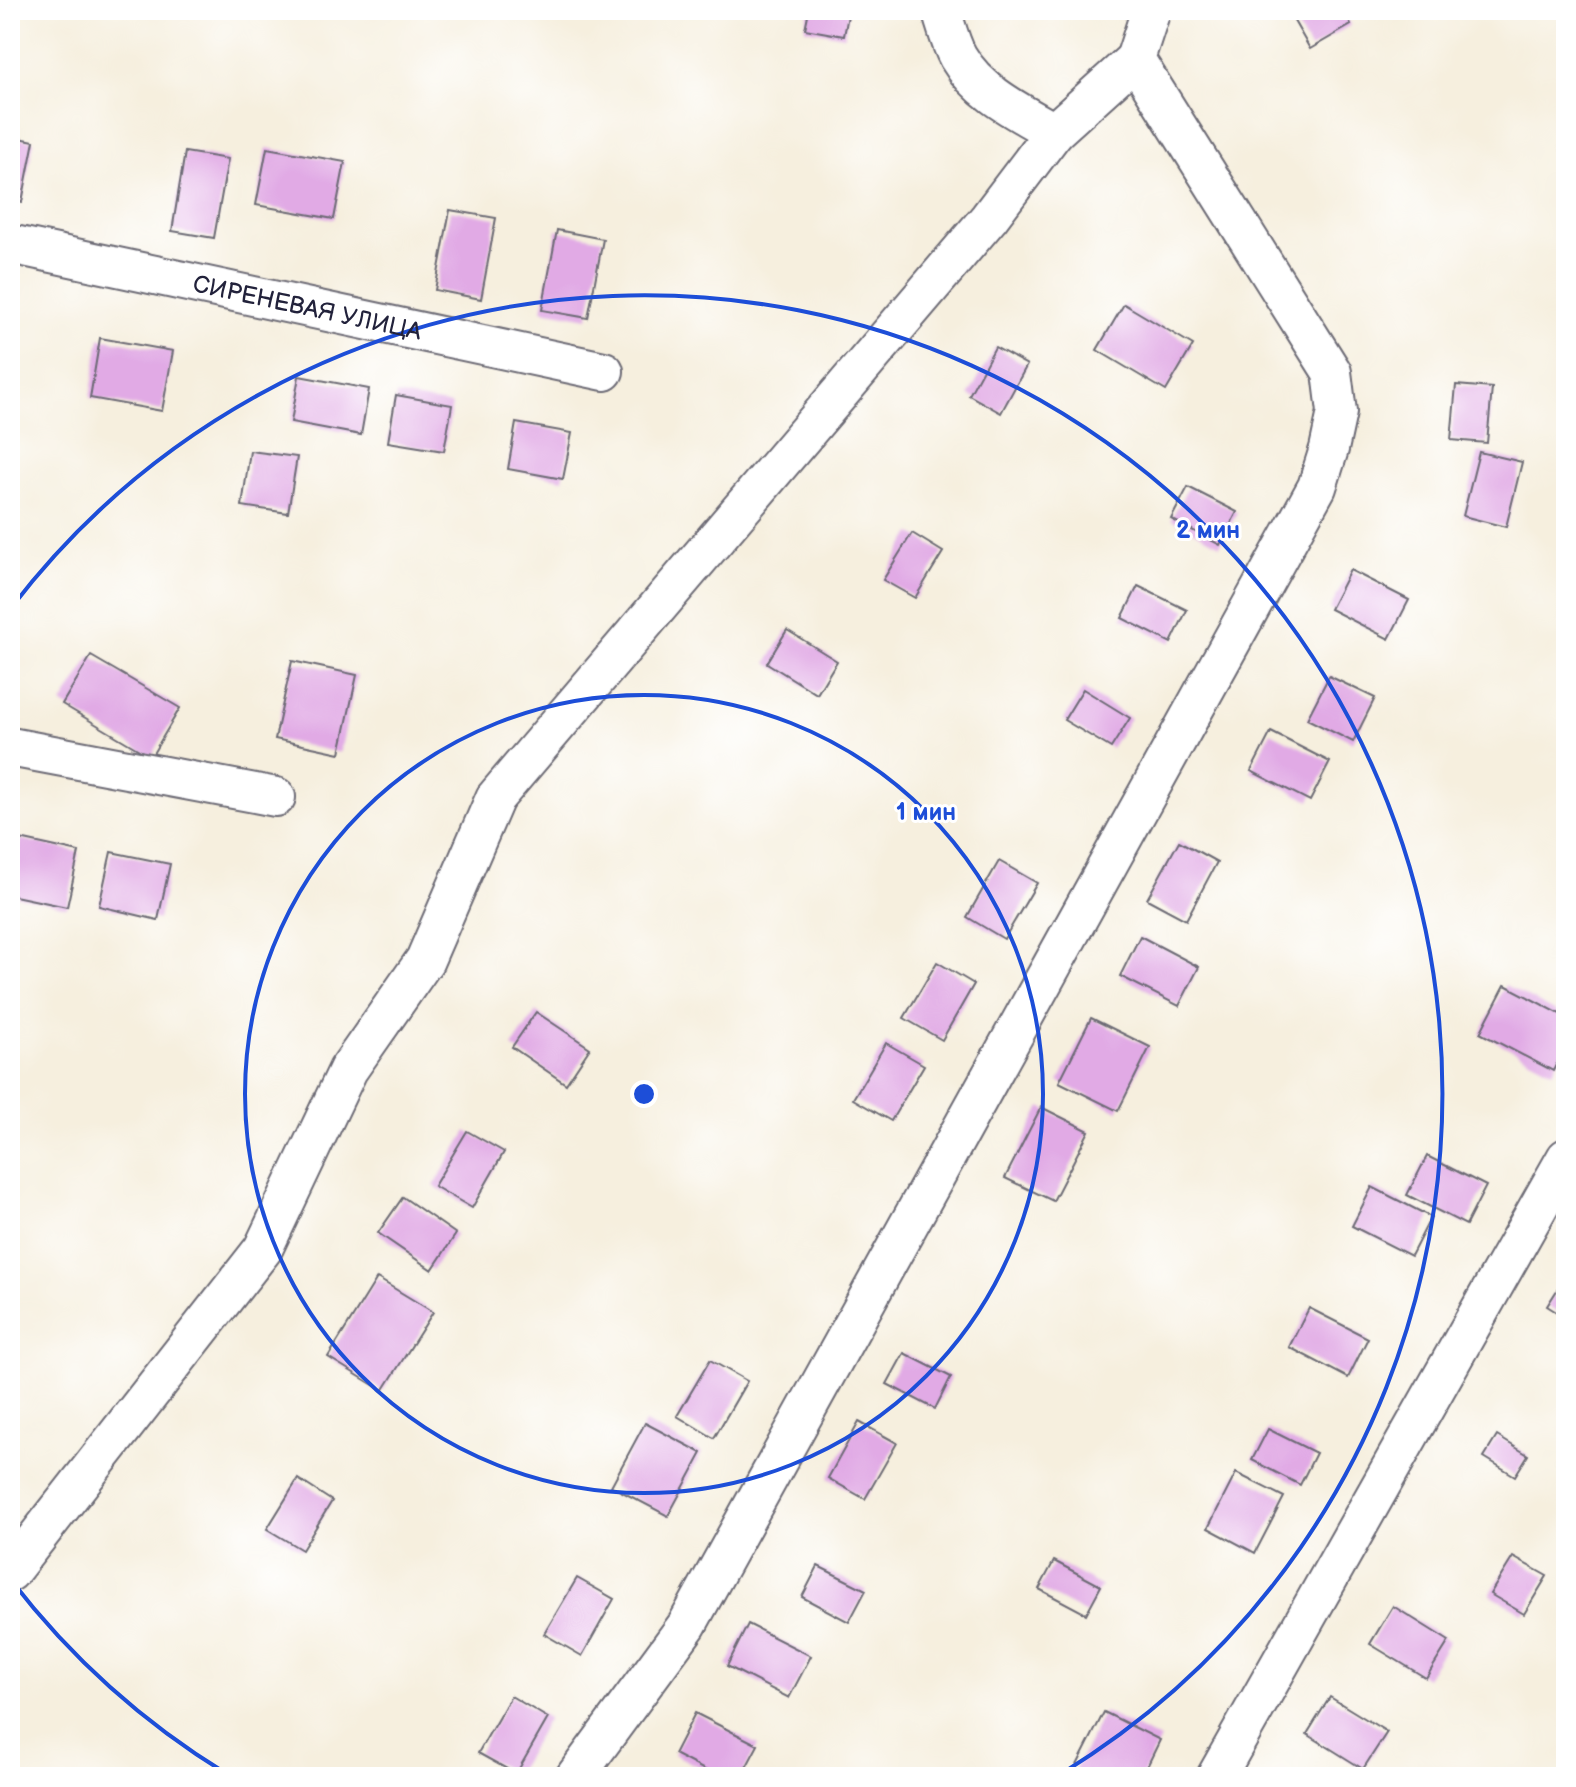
<svg xmlns="http://www.w3.org/2000/svg" width="1576" height="1787" viewBox="0 0 1576 1787" font-family="'Balsamiq Sans',sans-serif">
	<style>
		.building { fill: #e1aae5 }
		.lines { fill: none; stroke-linecap: round; stroke-linejoin: round }
		.minor-casing { stroke: #6c6a74; stroke-width: 42 }
		.minor { stroke: #fff; stroke-width: 38 }
		.ring { fill: none; stroke: #1d4ed8; stroke-width: 4 }
		.labels { text-anchor: middle; stroke-width: 6; stroke-linejoin: round; paint-order: stroke }
		.street-label { font-size: 24px; fill: #22223b; stroke: #fff }
		.centre { fill: #1d4ed8; stroke: #fff; stroke-width: 4 }
		.ring-label { font-size: 24px; text-anchor: middle; font-weight: bold; fill: #1d4ed8; stroke: #fff; stroke-width: 6; stroke-linejoin: round; paint-order: stroke }
	</style>
	<rect width="100%" height="100%" fill="#fff"/>
	<filter id="ink" filterUnits="userSpaceOnUse"><feTurbulence type="fractalNoise" baseFrequency=".0125" numOctaves="2"/><feDisplacementMap in="SourceGraphic" scale="16" xChannelSelector="R" yChannelSelector="G"/><feConvolveMatrix kernelMatrix="1 2 1 2 8 2 1 2 1" color-interpolation-filters="sRGB"/></filter>
	<filter id="wash" filterUnits="userSpaceOnUse"><feTurbulence type="fractalNoise" baseFrequency=".006" numOctaves="4" result="noise"/><feDisplacementMap in="SourceGraphic" scale="32" xChannelSelector="R" yChannelSelector="G"/><feGaussianBlur stdDeviation="1.8" result="paint"/><feColorMatrix in="noise" values="0 0 0 0 0 0 0 0 0 0 0 0 0 0 0 0 0 1.4 0 .05"/><feComposite in="paint" operator="in"/></filter>
	<g filter="url(#wash)">
		<rect width="100%" height="100%" fill="#f6efde"/>
		<g id="blocks">
			<g class="building">
				<polygon points="809,10 849,10 844,36 805,29"/>
				<polygon points="1313,10 1343,10 1351,25 1310,49 1294,21"/>
				<polygon points="10,136 34,141 22,202 10,199"/>
				<polygon points="267,148 345,162 334,219 256,205"/>
				<polygon points="185,152 228,159 214,238 172,231"/>
				<polygon points="450,210 496,218 481,299 435,290"/>
				<polygon points="557,230 603,239 588,318 542,310"/>
				<polygon points="1124,304 1193,345 1166,391 1097,350"/>
				<polygon points="100,338 173,351 162,411 90,398"/>
				<polygon points="995,347 1027,365 1001,413 969,395"/>
				<polygon points="299,376 369,389 361,435 291,422"/>
				<polygon points="1456,385 1492,388 1487,443 1451,440"/>
				<polygon points="396,395 452,405 444,451 388,442"/>
				<polygon points="516,423 572,433 563,479 508,469"/>
				<polygon points="250,451 297,457 288,513 242,506"/>
				<polygon points="1479,452 1522,462 1506,527 1463,516"/>
				<polygon points="1188,487 1237,512 1220,545 1171,519"/>
				<polygon points="912,533 943,552 915,598 883,580"/>
				<polygon points="1350,570 1409,600 1389,639 1330,609"/>
				<polygon points="1138,586 1187,610 1171,643 1122,618"/>
				<polygon points="787,630 837,661 817,694 767,663"/>
				<polygon points="91,656 180,708 151,757 62,704"/>
				<polygon points="292,661 357,675 340,753 275,739"/>
				<polygon points="1329,676 1375,698 1353,742 1307,719"/>
				<polygon points="1083,689 1130,718 1111,748 1064,720"/>
				<polygon points="1271,732 1330,762 1310,801 1251,771"/>
				<polygon points="20,839 79,852 67,907 10,895"/>
				<polygon points="1179,841 1217,862 1186,920 1147,899"/>
				<polygon points="111,852 170,864 158,920 99,906"/>
				<polygon points="999,861 1037,883 1004,939 967,917"/>
				<polygon points="1140,936 1199,967 1179,1006 1120,976"/>
				<polygon points="937,962 974,984 942,1040 904,1018"/>
				<polygon points="1505,985 1566,1017 1566,1045 1553,1071 1480,1033"/>
				<polygon points="536,1012 590,1048 566,1084 512,1047"/>
				<polygon points="1091,1018 1150,1047 1118,1111 1059,1082"/>
				<polygon points="886,1043 924,1065 891,1121 853,1099"/>
				<polygon points="1041,1107 1089,1131 1053,1201 1005,1178"/>
				<polygon points="467,1131 504,1152 472,1208 434,1186"/>
				<polygon points="1427,1156 1486,1186 1466,1225 1407,1195"/>
				<polygon points="1372,1187 1431,1217 1411,1256 1352,1226"/>
				<polygon points="403,1197 456,1234 432,1270 378,1233"/>
				<polygon points="1566,1276 1566,1318 1547,1306"/>
				<polygon points="377,1278 433,1312 383,1391 328,1357"/>
				<polygon points="1309,1308 1368,1338 1348,1378 1289,1347"/>
				<polygon points="904,1353 951,1377 935,1409 887,1384"/>
				<polygon points="710,1360 747,1381 714,1438 677,1416"/>
				<polygon points="859,1422 897,1443 865,1499 828,1478"/>
				<polygon points="645,1423 702,1453 668,1516 611,1486"/>
				<polygon points="1268,1429 1316,1453 1300,1485 1252,1460"/>
				<polygon points="1497,1436 1528,1455 1515,1476 1484,1457"/>
				<polygon points="1236,1473 1284,1497 1255,1553 1208,1528"/>
				<polygon points="298,1479 332,1501 302,1550 267,1529"/>
				<polygon points="1513,1557 1547,1576 1524,1614 1490,1594"/>
				<polygon points="1054,1561 1101,1586 1086,1614 1039,1589"/>
				<polygon points="818,1566 866,1590 849,1622 802,1597"/>
				<polygon points="577,1578 614,1599 582,1656 544,1634"/>
				<polygon points="1393,1606 1449,1641 1426,1678 1370,1644"/>
				<polygon points="748,1624 811,1656 789,1698 727,1666"/>
				<polygon points="511,1696 548,1718 516,1774 478,1753"/>
				<polygon points="1330,1697 1387,1732 1363,1769 1307,1734"/>
				<polygon points="1104,1712 1160,1740 1142,1777 1071,1777"/>
				<polygon points="695,1713 758,1745 741,1777 718,1777 674,1754"/>
			</g>
		</g>
	</g>
	<g filter="url(#ink)">
		<use href="#blocks" fill-opacity="0" stroke="#6c6a74" stroke-width="2"/>
		<g class="lines">
			<defs>
				<g id="minor">
					<path d="M 941,10 C 946,25 950,43 958,57 C 979,93 1019,112 1054,132"/>
					<path id="s1" d="M 10,244 L 604,371"/>
					<polyline points="10,747 276,797"/>
					<polyline points="10,1572 263,1249 348,1070 425,960 495,798 989,218 1054,132 1135,59"/>
					<polyline points="575,1777 687,1625 1317,487 1329,449 1337,412 1332,372 1135,59 1151,10"/>
					<polyline points="1216,1777 1566,1158"/>
				</g>
			</defs>
			<use href="#minor" class="minor-casing"/>
			<use href="#minor" class="minor"/>
		</g>
	</g>
	<g class="ring">
		<circle cx="644" cy="1094" r="399"/>
		<path d="M227 1774A798 798 0 0 1 11 1580M11 608A798 798 0 1 1 1061 1774"/>
	</g>
	<g class="labels">
		<g class="street-label">
			<text dy="8" stroke="none"><textPath href="#s1" startOffset="304">СИРЕНЕВАЯ УЛИЦА</textPath></text>
		</g>
	</g>
	<circle cx="644" cy="1094" r="12" class="centre"/>
	<g class="ring-label">
		<text x="1208" y="538">2 мин</text>
		<text x="926" y="820">1 мин</text>
	</g>
	<rect width="1576" height="1787" fill="none" stroke="#fff" stroke-width="40"/>
</svg>
